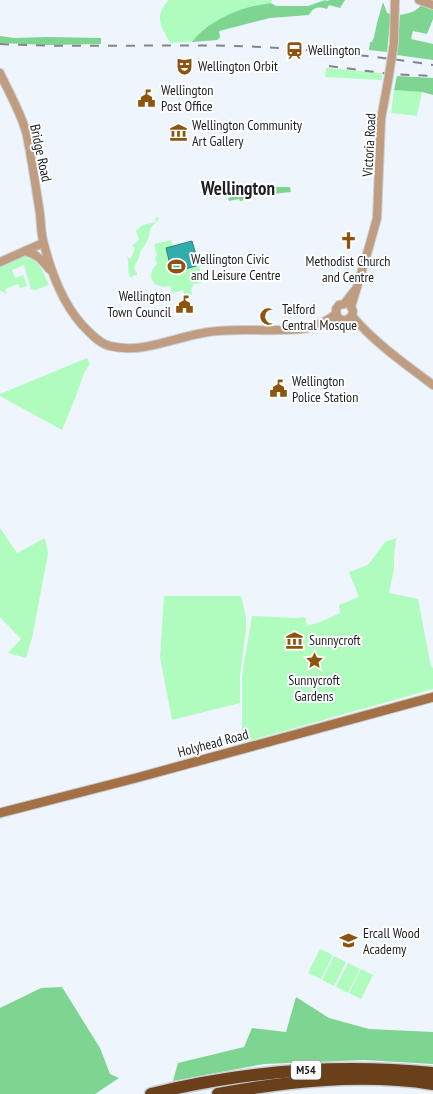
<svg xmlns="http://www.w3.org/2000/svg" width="433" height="1094" viewBox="0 0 433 1094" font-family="'PT Sans Narrow',sans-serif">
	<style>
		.green { fill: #affcbe }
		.forest { fill: #7dd591 }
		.water { fill: #33acae; stroke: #2c8284 }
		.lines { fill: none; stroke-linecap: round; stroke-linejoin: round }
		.tertiary-casing { stroke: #c8cfd5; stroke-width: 10 }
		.secondary-casing { stroke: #c8cfd5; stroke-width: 11 }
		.motorway-casing { stroke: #c8cfd5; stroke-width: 15 }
		.tertiary { stroke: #c09c80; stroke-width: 8 }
		.secondary { stroke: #a47045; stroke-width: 9 }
		.motorway { stroke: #6a401b; stroke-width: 12 }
		.rail { stroke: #81868b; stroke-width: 2; stroke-dasharray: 9 9; stroke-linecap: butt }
		.tertiary-bridge-casing { stroke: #c8cfd5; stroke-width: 10; stroke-linecap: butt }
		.tertiary-bridge { stroke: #c09c80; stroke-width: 8 }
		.labels { text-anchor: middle; stroke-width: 4; stroke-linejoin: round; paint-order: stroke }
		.shield { fill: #fff; stroke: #616365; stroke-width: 1 }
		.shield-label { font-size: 12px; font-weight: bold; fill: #1d2023 }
		.poi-label { font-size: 14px; fill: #1d2023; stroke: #fff; text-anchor: start }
		.street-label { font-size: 14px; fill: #1d2023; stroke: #fff }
		.district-label { font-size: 19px; font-weight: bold; fill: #1d2023; stroke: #fff }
	</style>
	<rect width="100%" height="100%" fill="#eef5fc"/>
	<g class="green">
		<path d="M 169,0 L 272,0 L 263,19 L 219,31 L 220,37 L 217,40 L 170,43 C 161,25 153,17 169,0 Z"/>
		<polygon points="326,68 380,73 382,75 382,80 325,77"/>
		<polygon points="394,90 422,92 417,116 391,113"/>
		<path d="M 159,217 L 157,222 C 146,228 152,235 146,243 C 142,249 141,249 139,257 C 137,263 133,264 135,271 L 137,273 L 137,275 L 134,275 L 131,278 C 126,271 130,265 127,257 L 131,259 L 135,248 L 132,246 L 139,240 L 136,231 L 143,225 L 156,222 L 155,218 Z"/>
		<path d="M 171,240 L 173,246 L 192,241 L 203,279 L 201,283 L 193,284 L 193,287 L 191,288 L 192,295 L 185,297 L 183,290 L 173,293 L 170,286 C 154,290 144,276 157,264 L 155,257 L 157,256 L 154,244 Z"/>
		<path d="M 24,255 C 39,258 43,272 49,285 L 35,290 L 31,289 L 24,265 L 12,270 L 15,278 L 23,275 L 27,286 L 20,288 L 18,284 L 5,289 L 6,294 L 0,290 L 0,267 Z"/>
		<polygon points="87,358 90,364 84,373 74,401 62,430 0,396 0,394"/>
		<polygon points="0,528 17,553 45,538 48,554 32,638 26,658 8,653 21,639 0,617"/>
		<polygon points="396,538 394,557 394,569 389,593 418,599 431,667 433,668 433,689 242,743 242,675 252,616 296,618 305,617 307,626 320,622 340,613 339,605 359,597 349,572 368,565 385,542"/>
		<polygon points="164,596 241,596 246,617 246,629 240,675 240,703 172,720 160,657"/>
		<polygon points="320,949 333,955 321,979 308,973"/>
		<polygon points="334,956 346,962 334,986 322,980"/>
		<polygon points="348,963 360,969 348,993 336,987"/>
		<polygon points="361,969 373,975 361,999 349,993"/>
	</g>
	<g class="forest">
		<path d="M 325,0 L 327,1 L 330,0 L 345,0 L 340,8 L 329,5 L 327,9 C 319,6 313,7 309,15 L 270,18 L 219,31 L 220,37 L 217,40 L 192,42 C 203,27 223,16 240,10 C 250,6 261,5 271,3 L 276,6 L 308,6 Z"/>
		<polygon points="383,2 387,13 391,14 387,52 369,50 370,42 372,42 374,37 377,23"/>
		<path d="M 423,3 L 433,9 L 433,19 L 427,34 L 413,31 L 411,39 L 433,44 L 433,60 L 397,55 L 400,15 C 410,13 416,12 423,3 Z"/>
		<polygon points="0,36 14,38 47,37 101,38 101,44 48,45 0,43"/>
		<polygon points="397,76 433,78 433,95 422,92 394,90"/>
		<polygon points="270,187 290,187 291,192 245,197 245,200 240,201 239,199 229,201 228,198"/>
		<polygon points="62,987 100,1048 110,1074 119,1078 95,1094 0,1094 0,1008 41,988"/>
		<polygon points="296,997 329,1018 369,1029 433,1032 433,1064 364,1060 264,1064 173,1081 178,1063 244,1047 252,1028 286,1032"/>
	</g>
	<polygon class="water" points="192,241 199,265 172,273 166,248"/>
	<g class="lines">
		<defs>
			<g id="tertiary">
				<polyline points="419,0 433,5"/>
				<polyline points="394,43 395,0"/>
				<path d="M 0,73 C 8,91 23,116 27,136 C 32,161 36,188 40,214 C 41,224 41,235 44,244 C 52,276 64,308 88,331 C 94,337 101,344 110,346 C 142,354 172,338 203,333 C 227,328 254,331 278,330 C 290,330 302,330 312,327 C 321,324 328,320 336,314"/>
				<path d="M 25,251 C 37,254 42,260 49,269"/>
				<polyline points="0,262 43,243"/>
				<path d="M 352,316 C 375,343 405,364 433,385"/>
				<polyline points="337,317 336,309 339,305 344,304 355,290"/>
				<polyline points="329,320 338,318 345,321 352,316 353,311 351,307 369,247 377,218 381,119 388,81"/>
			</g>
			<polyline id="secondary" points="0,813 136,778 433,697"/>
			<g id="motorway">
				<path d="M 151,1094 C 243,1071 339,1064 433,1073"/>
				<path d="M 218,1094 C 288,1081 362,1073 433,1084"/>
			</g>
		</defs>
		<use href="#tertiary" class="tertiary-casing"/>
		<use href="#secondary" class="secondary-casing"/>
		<use href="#motorway" class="motorway-casing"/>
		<use href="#tertiary" class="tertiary"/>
		<use href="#secondary" class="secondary"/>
		<use href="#motorway" class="motorway"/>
		<g class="rail">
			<path d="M 0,44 C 79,48 157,44 236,46 C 302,48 368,55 433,65"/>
			<polyline points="329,66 390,74 433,76"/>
		</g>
		<defs>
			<polyline id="tertiary-bridge" points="388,81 394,43"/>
		</defs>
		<use href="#tertiary-bridge" class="tertiary-bridge-casing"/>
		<use href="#tertiary-bridge" class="tertiary-bridge"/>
	</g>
	<defs>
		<symbol id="station-bare" viewBox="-9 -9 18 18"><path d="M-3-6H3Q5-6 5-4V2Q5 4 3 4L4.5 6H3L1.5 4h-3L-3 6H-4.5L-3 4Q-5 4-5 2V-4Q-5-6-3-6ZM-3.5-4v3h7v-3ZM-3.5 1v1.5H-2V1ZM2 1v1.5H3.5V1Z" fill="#8e540e" stroke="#fff" stroke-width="2.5" paint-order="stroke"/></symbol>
		<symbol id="theatre-bare" viewBox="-9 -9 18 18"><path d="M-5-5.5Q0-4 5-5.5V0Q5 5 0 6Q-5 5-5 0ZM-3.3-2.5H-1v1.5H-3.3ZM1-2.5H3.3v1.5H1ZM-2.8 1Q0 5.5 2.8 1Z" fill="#8e540e" stroke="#fff" stroke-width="2.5" paint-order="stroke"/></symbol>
		<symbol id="civic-bare" viewBox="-9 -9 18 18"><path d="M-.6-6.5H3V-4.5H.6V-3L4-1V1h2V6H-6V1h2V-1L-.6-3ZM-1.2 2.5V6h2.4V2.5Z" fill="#8e540e" stroke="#fff" stroke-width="2.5" paint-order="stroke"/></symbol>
		<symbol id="museum-bare" viewBox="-9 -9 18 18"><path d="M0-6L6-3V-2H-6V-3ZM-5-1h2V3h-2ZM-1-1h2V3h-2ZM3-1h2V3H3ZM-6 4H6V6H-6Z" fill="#8e540e" stroke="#fff" stroke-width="2.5" paint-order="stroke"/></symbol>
		<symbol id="church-bare" viewBox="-9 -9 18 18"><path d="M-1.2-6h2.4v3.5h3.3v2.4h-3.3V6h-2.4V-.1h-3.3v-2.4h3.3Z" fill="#8e540e" stroke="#fff" stroke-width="2.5" paint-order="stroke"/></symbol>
		<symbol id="stadium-bare" viewBox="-9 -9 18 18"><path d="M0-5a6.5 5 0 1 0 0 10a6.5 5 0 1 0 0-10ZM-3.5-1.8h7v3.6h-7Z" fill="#8e540e" stroke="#fff" stroke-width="2.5" paint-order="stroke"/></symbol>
		<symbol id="mosque-bare" viewBox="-9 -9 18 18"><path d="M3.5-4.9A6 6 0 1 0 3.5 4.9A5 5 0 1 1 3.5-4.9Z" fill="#8e540e" stroke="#fff" stroke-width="2.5" paint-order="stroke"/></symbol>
		<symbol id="sight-bare" viewBox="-9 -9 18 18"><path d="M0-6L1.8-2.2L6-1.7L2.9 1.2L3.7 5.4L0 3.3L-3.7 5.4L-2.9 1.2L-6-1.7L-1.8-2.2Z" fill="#8e540e" stroke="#fff" stroke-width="2.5" paint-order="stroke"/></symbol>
		<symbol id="school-bare" viewBox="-9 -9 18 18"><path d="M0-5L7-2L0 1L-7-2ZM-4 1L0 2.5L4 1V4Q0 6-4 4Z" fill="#8e540e" stroke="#fff" stroke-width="2.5" paint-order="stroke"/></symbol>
	</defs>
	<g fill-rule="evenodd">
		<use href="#station-bare" x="282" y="38" width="25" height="25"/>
		<use href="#theatre-bare" x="172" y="54" width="25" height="25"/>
		<use href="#civic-bare" x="134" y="86" width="25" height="25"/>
		<use href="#museum-bare" x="166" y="120" width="25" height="25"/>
		<use href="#church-bare" x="336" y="228" width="25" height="25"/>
		<use href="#stadium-bare" x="164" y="254" width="25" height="25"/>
		<use href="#civic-bare" x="172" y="292" width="25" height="25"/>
		<use href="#mosque-bare" x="256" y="304" width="25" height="25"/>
		<use href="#civic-bare" x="266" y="376" width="25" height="25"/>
		<use href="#museum-bare" x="282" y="628" width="25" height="25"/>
		<use href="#sight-bare" x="302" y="648" width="25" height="25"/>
		<use href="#school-bare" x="336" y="928" width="25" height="25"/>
	</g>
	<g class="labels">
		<rect class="shield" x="291" y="1060.5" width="30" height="19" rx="4"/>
		<g class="shield-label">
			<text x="306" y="1074">M54</text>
		</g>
		<g class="poi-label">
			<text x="308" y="55">Wellington</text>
			<text x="198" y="71">Wellington Orbit</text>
			<text x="161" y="95">Wellington<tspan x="161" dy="16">Post Office</tspan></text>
			<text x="192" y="130">Wellington Community<tspan x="192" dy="16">Art Gallery</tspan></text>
			<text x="191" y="264">Wellington Civic<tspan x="191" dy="16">and Leisure Centre</tspan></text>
			<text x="348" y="266" text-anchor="middle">Methodist Church<tspan x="348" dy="16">and Centre</tspan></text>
			<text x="171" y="301" text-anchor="end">Wellington<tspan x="171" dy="16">Town Council</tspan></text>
			<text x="282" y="314">Telford<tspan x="282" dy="16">Central Mosque</tspan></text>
			<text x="292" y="386">Wellington<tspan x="292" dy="16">Police Station</tspan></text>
			<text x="309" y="645">Sunnycroft</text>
			<text x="314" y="685" text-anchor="middle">Sunnycroft<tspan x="314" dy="16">Gardens</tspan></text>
			<text x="363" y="938">Ercall Wood<tspan x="363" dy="16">Academy</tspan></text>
		</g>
		<g class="street-label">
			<text transform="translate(369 145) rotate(-87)" y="5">Victoria Road</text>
			<text transform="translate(41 153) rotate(78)" y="5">Bridge Road</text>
			<text transform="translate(213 743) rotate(-15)" y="5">Holyhead Road</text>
		</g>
		<g class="district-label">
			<text x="238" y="195">Wellington</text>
		</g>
	</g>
</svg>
